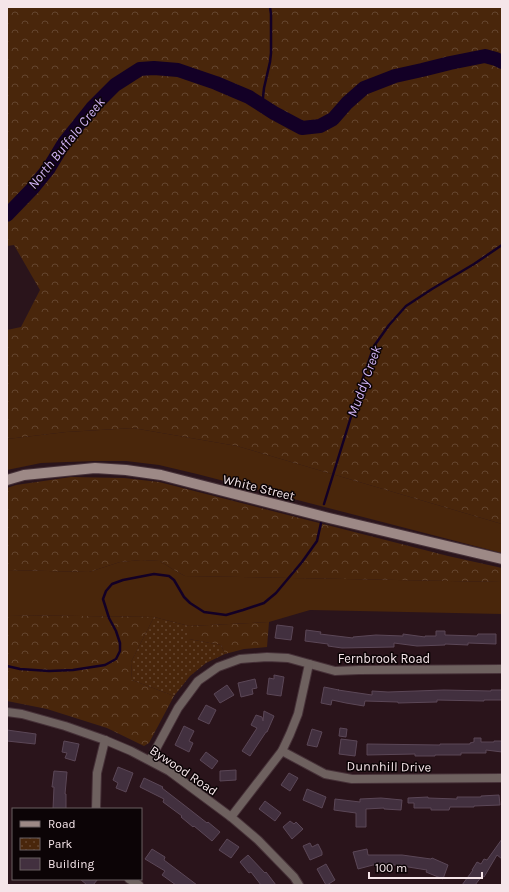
<svg xmlns="http://www.w3.org/2000/svg" width="509" height="892" viewBox="0 0 509 892" font-family="Karla,sans-serif">
	<style>
		.grass { fill: #49260b }
		.forest { fill: url(#forest-crowns) }
		.park { fill: url(#park-dots) }
		.lines { fill: none; stroke-linecap: round; stroke-linejoin: round }
		.stream { stroke: #130026; stroke-width: 2.5 }
		.river { stroke: #130026; stroke-width: 14 }
		.building { fill: #42303f; stroke: #5b4757 }
		.street-casing { stroke: #463138; stroke-width: 10 }
		.secondary-casing { stroke: #463138; stroke-width: 12 }
		.street { stroke: #6e615f; stroke-width: 8 }
		.secondary { stroke: #9d8986; stroke-width: 10 }
		.labels { text-anchor: middle; stroke-width: 3; stroke-linejoin: round; paint-order: stroke }
		.street-label { font-size: 13px; fill: #f5e5e9; stroke: #0c0406 }
		.water-label { font-size: 14px; font-style: italic; fill: #d0b3f4; stroke: #0c0406 }
	</style>
	<defs>
		<pattern id="forest-crowns" width="20" height="18" patternUnits="userSpaceOnUse"><rect width="20" height="18" fill="#49260b"/><path d="M2 6a3 3 0 1 1 6 0M12 15a3 3 0 1 1 6 0" fill="none" stroke="#64452f"/></pattern>
		<pattern id="park-dots" width="8" height="8" patternUnits="userSpaceOnUse"><rect width="8" height="8" fill="#49260b"/><path d="M2 2h.1M6 6h.1" fill="none" stroke="#64452f" stroke-width="1.8" stroke-linecap="round"/></pattern>
	</defs>
	<rect width="100%" height="100%" fill="#2a141b"/>
	<g class="grass">
		<polygon points="133,428 237,446 502,524 502,553 197,474 159,465 126,461 94,461 41,463 7,470 7,439 66,432"/>
		<polygon points="141,560 160,561 174,570 185,576 502,582 502,614 310,610 269,622 189,626 154,617 7,615 7,570 89,572 120,562"/>
	</g>
	<g class="forest">
		<polygon points="7,7 502,7 502,524 237,446 133,428 66,432 7,439 7,330 21,327 40,290 14,245 7,246"/>
		<polygon points="71,477 124,478 159,482 448,556 502,568 502,582 185,576 174,570 160,561 141,560 120,562 89,572 7,570 7,488 16,485"/>
		<polygon points="7,615 154,617 131,662 132,680 174,696 149,743 144,746 107,728 47,709 7,701"/>
		<polygon points="269,622 267,647 244,649 225,654 221,645 189,639 189,626"/>
	</g>
	<polygon class="park" points="154,617 189,626 189,639 221,645 225,654 206,663 190,676 174,696 132,680 131,662"/>
	<g class="lines">
		<g class="stream">
			<polyline points="262,106 264,88 270,62 271,53 271,14 270,7"/>
			<polyline points="324,504 363,378 374,346 389,325 406,306 432,289 474,264 502,245"/>
			<polyline points="7,666 20,669 49,671 73,670 105,665 116,659 120,651 120,643 116,631 109,618 103,599 106,591 112,584 123,580 154,574 169,576 174,580 184,597 190,603 204,612 226,615 243,610 264,603 276,593 302,562 317,541 321,523"/>
		</g>
		<polyline class="river" points="7,215 32,189 49,168 64,143 92,108 115,85 140,69 154,68 178,70 216,83 249,97 274,113 302,128 320,126 333,119 347,103 364,88 395,76 422,70 450,63 485,56 496,59 502,62"/>
	</g>
	<g class="building">
		<polygon points="277,625 293,627 291,640 275,638"/>
		<polygon points="306,630 321,632 320,634 353,638 353,637 376,635 403,636 403,634 425,637 425,636 436,636 436,631 445,631 445,635 477,636 478,634 496,634 496,644 468,643 468,645 445,644 445,645 417,646 394,643 394,647 342,648 328,646 328,644 305,641"/>
		<polygon points="274,675 284,677 281,696 267,694 269,678 274,679"/>
		<polygon points="255,679 257,688 252,689 253,694 241,697 238,683"/>
		<polygon points="227,685 234,695 220,703 214,694"/>
		<polygon points="324,687 339,690 338,690 372,695 372,691 388,692 444,690 491,691 491,690 502,690 502,700 484,700 484,701 437,700 437,702 398,703 398,702 365,701 364,706 346,703 332,700 331,705 321,703"/>
		<polygon points="206,705 216,710 209,724 198,719"/>
		<polygon points="264,711 274,716 267,732 266,732 250,756 242,751 257,728 251,725 256,715 262,717 263,721"/>
		<polygon points="184,726 194,731 189,741 193,743 189,752 175,745"/>
		<polygon points="340,728 347,729 346,737 339,736"/>
		<polygon points="312,729 322,732 317,747 307,745"/>
		<polygon points="7,730 36,734 35,744 7,741"/>
		<polygon points="474,738 481,738 481,742 494,742 494,741 502,741 502,752 486,750 486,753 461,753 461,755 435,755 435,756 415,756 415,754 367,755 367,744 440,745 440,744 470,744 470,743 474,742"/>
		<polygon points="341,739 357,741 355,756 339,754"/>
		<polygon points="64,741 79,744 75,761 65,758 67,753 62,752"/>
		<polygon points="206,752 218,761 212,769 200,760"/>
		<polygon points="118,767 133,773 126,792 116,788 118,783 113,780"/>
		<polygon points="236,770 236,780 220,781 220,771"/>
		<polygon points="54,771 67,772 65,794 66,794 66,809 53,809 54,787 52,787"/>
		<polygon points="289,773 298,778 290,791 281,785"/>
		<polygon points="144,778 163,787 162,788 184,805 207,823 208,822 220,832 212,841 194,826 193,827 181,817 182,816 163,802 164,799 140,787"/>
		<polygon points="307,789 326,797 322,808 303,800"/>
		<polygon points="499,795 500,805 474,806 474,807 450,807 449,810 431,810 431,808 414,808 414,803 408,803 408,798 428,797 428,798 457,799 457,797 481,797 481,796"/>
		<polygon points="381,798 402,800 401,810 384,809 384,808 366,809 366,827 356,827 356,813 334,810 335,799 360,802 360,799"/>
		<polygon points="265,801 281,813 275,821 259,809"/>
		<polygon points="290,821 294,824 296,822 303,829 292,839 283,827"/>
		<polygon points="227,839 239,847 231,858 219,850"/>
		<polygon points="502,839 502,859 497,855 484,877 482,876 475,885 462,885 473,870 472,870 477,862 481,864 484,859 487,860"/>
		<polygon points="310,843 312,847 318,844 322,852 322,855 310,860 303,846"/>
		<polygon points="152,849 165,857 164,860 197,885 176,885 162,875 165,871 145,859"/>
		<polygon points="367,849 368,855 402,855 431,859 432,858 448,865 443,879 426,872 427,870 402,866 402,865 373,865 358,869 353,852"/>
		<polygon points="248,855 265,873 266,872 276,885 261,885 251,872 249,873 240,862"/>
		<polygon points="326,864 335,880 327,885 326,885 317,869"/>
		<polygon points="80,879 98,879 93,885 87,885"/>
	</g>
	<g class="lines">
		<defs>
			<g id="street">
				<polyline points="7,712 22,714 65,726 105,740 131,751 169,771 231,817 258,840 294,877 299,885"/>
				<polyline points="282,751 325,774 352,779 502,778"/>
				<polyline points="150,760 178,708 198,681 218,667 240,659 267,657 288,658 335,671 359,670 502,669"/>
				<polyline points="96,809 97,773 105,740"/>
				<polyline points="231,817 282,751 290,734 298,714 309,664"/>
				<polyline points="129,879 139,885"/>
			</g>
			<polyline id="secondary" points="7,480 24,475 95,468 126,470 161,475 329,518 502,559"/>
		</defs>
		<use href="#street" class="street-casing"/>
		<use href="#secondary" class="secondary-casing"/>
		<use href="#street" class="street"/>
		<use href="#secondary" class="secondary"/>
	</g>
	<g class="labels">
		<g class="street-label">
			<text transform="translate(259 487) rotate(14)" y="5">White Street</text>
			<text x="384" y="663">Fernbrook Road</text>
			<text transform="translate(389 766) rotate(1)" y="5">Dunnhill Drive</text>
			<text transform="translate(184 770) rotate(34)" y="5">Bywood Road</text>
		</g>
		<g class="water-label">
			<text transform="translate(66 143) rotate(-51)" y="5">North Buffalo Creek</text>
			<text transform="translate(364 381) rotate(-70)" y="5">Muddy Creek</text>
		</g>
	</g>
	<rect width="509" height="892" fill="none" stroke="#f5e5e9" stroke-width="16"/>
	<rect x="12" y="808" width="130" height="72" fill="#0c0406" stroke="#695e61"/>
	<rect x="20" y="821" width="20" height="6" fill="#9d8986" stroke="#695e61"/>
	<text x="48" y="828" font-size="12" fill="#f5e5e9">Road</text>
	<rect x="20" y="838" width="20" height="12" fill="url(#park-dots)" stroke="#695e61"/>
	<text x="48" y="848" font-size="12" fill="#f5e5e9">Park</text>
	<rect x="20" y="858" width="20" height="12" fill="#42303f" stroke="#695e61"/>
	<text x="48" y="868" font-size="12" fill="#f5e5e9">Building</text>
	<path d="M369 872v6h113v-6" fill="none" stroke="#f5e5e9" stroke-width="2"/>
	<text x="375" y="872" font-size="12" fill="#f5e5e9" stroke="#0c0406" stroke-width="3" paint-order="stroke">100 m</text>
</svg>
